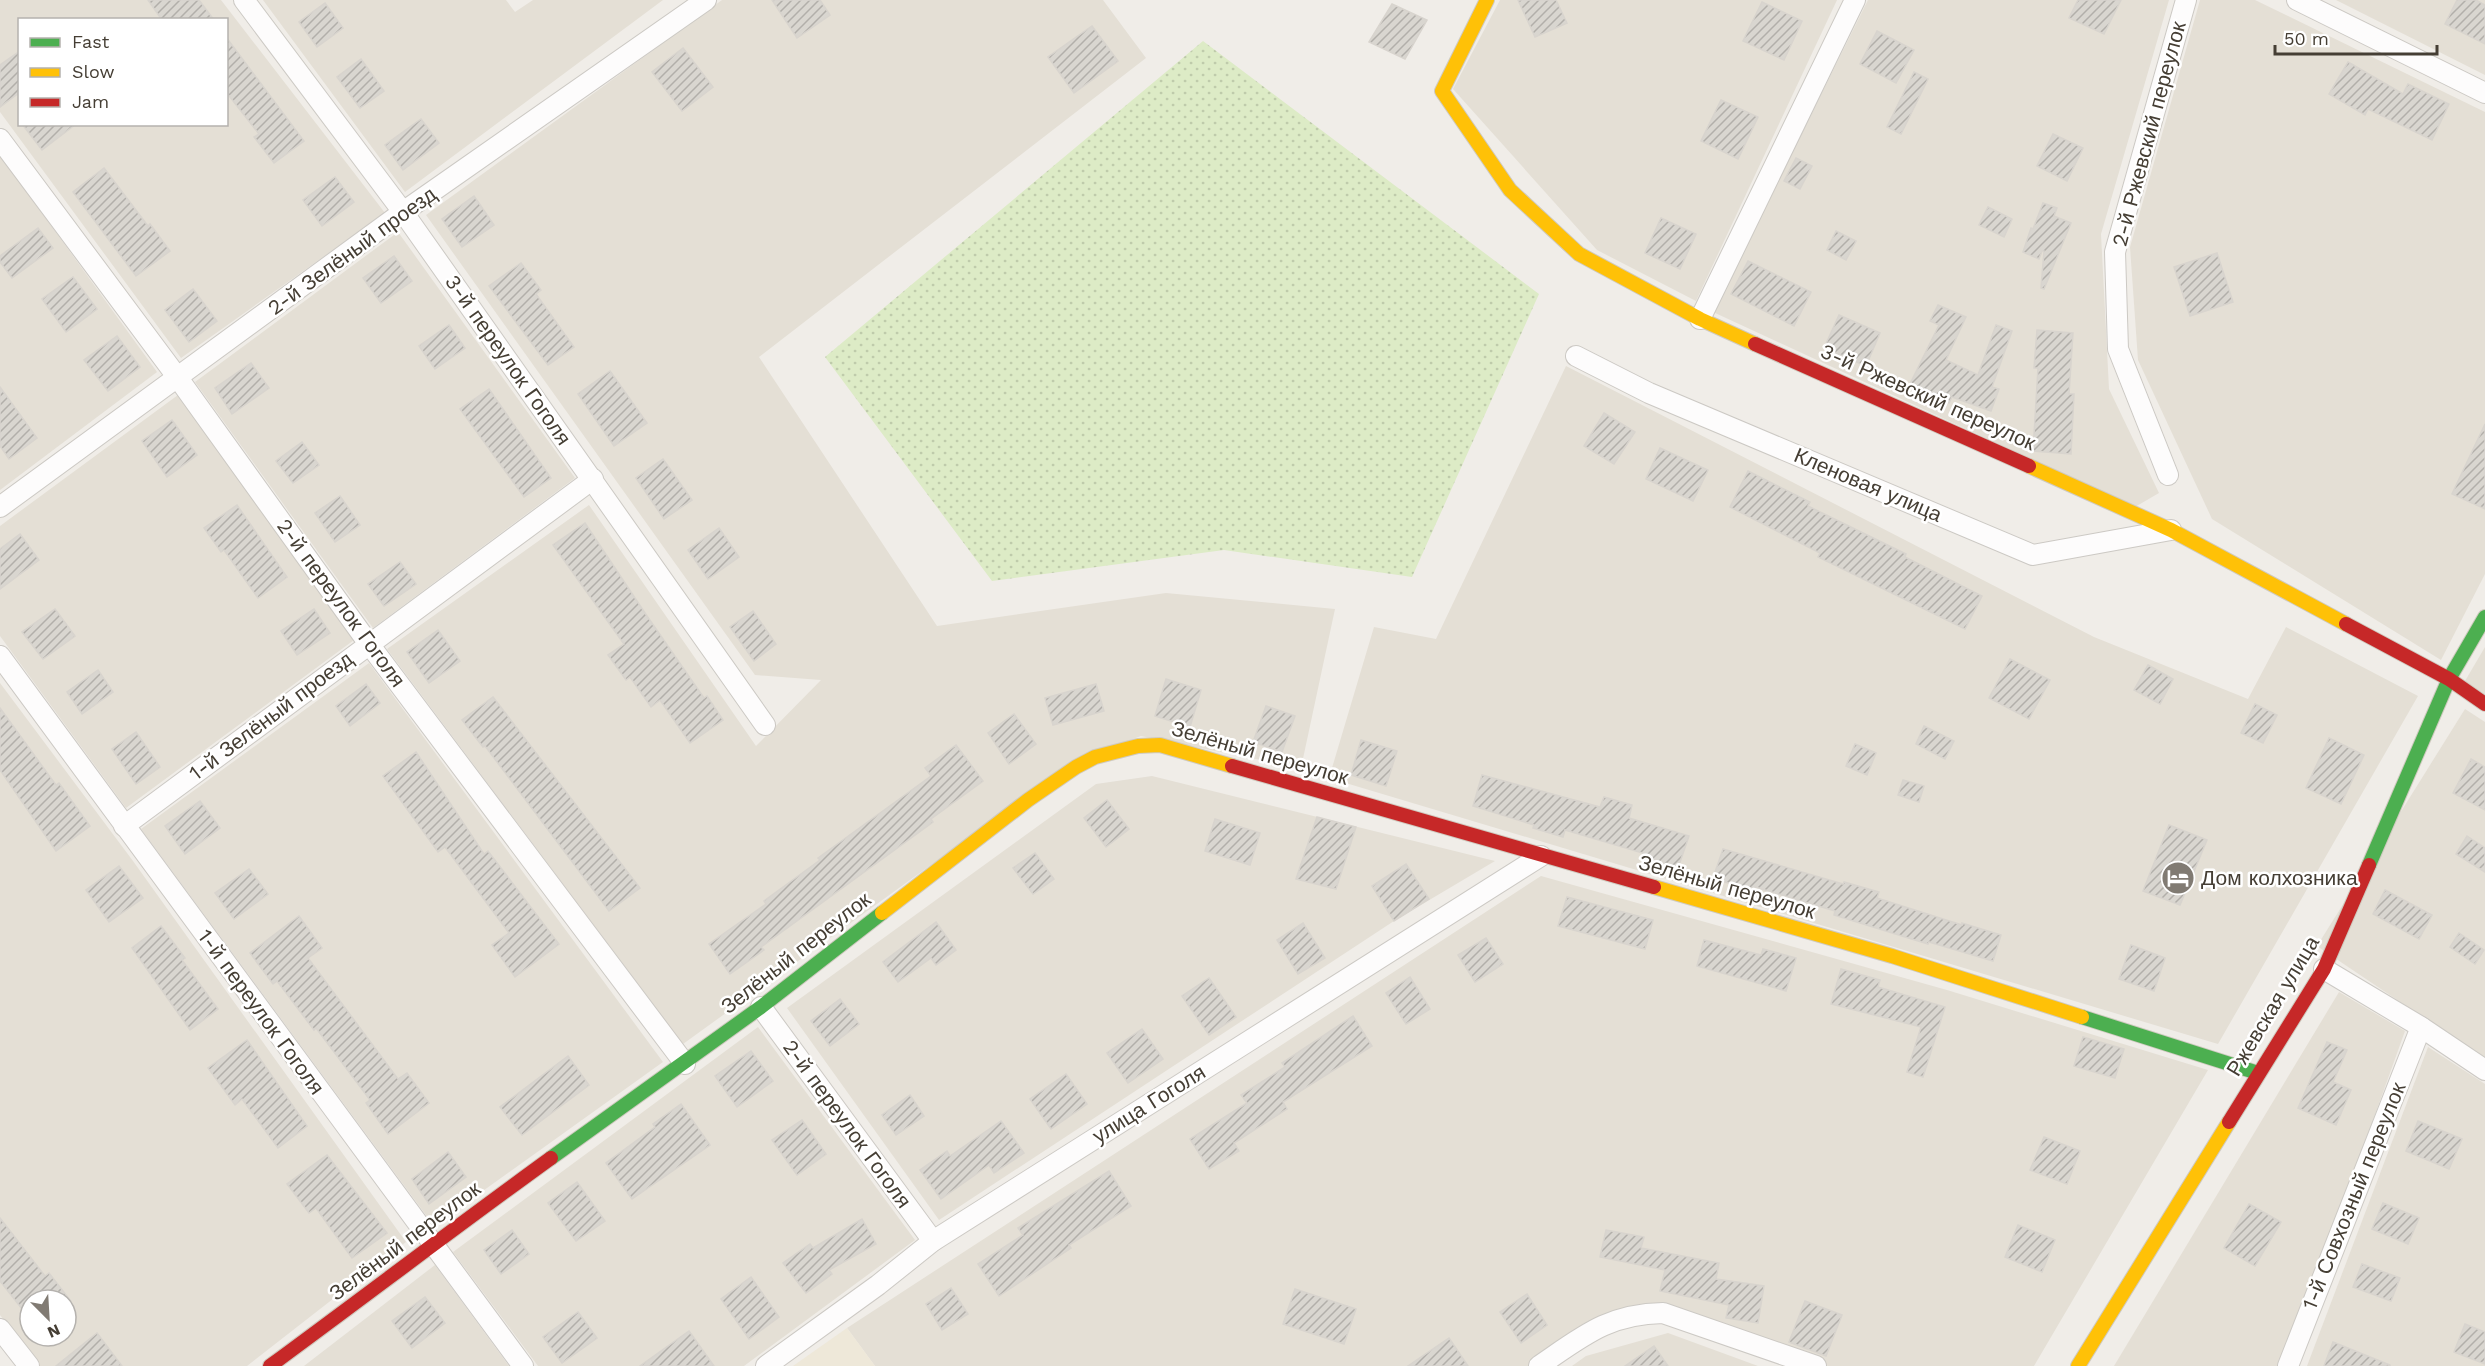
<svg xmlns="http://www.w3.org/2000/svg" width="2485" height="1366" viewBox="0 0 2485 1366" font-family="'Work Sans',sans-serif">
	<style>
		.residential { fill: #e4dfd5; fill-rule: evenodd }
		.education { fill: #eee8d9 }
		.grass { fill: url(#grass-dots) }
		.building { fill: url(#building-hatch); stroke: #d8d4ce; stroke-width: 1.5 }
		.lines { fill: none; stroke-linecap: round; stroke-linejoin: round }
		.street-casing { stroke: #ccc9c4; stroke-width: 22 }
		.fast-casing { stroke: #cfcabf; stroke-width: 16 }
		.slow-casing { stroke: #cfcabf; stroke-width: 16 }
		.jam-casing { stroke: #cfcabf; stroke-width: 16 }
		.street { stroke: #fdfcfc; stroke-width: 20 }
		.fast { stroke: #4caf50; stroke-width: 14 }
		.slow { stroke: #ffc107; stroke-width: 14 }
		.jam { stroke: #c62828; stroke-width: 14 }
		.labels { text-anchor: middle; stroke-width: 5; stroke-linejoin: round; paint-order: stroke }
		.street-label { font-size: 21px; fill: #453e34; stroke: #fff }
		.poi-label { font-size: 21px; fill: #453e34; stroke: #fff; text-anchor: start }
	</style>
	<defs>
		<pattern id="grass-dots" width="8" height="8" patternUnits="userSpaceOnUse" patternTransform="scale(1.5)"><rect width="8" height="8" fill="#ddebc6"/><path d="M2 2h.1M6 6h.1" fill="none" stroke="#bfcbab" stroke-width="1.8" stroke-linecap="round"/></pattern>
		<pattern id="building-hatch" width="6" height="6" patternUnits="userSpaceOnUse" patternTransform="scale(1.5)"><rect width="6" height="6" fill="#d9d6d0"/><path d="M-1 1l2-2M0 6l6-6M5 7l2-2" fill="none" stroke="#b2afaa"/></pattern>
	</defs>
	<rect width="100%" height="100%" fill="#f0ede8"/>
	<g class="residential">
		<path d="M 0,0 L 221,0 L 385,213 L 181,358 L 0,112 ZM 20,20 L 226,20 L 226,124 L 20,124 Z"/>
		<polygon points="263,0 506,0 515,12 533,0 663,0 405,192"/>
		<polygon points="722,0 1103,0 1146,58 759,357 937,626 1166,593 1335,609 1301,768 1141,736 1076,760 683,1044 387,649 589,505 756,746 821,680 755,675 426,215"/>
		<polygon points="1500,0 1837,0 1696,301 1597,250 1453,89"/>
		<polygon points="1868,0 2169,0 2101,234 2109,389 2159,493 2135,507 1713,312"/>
		<polygon points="2200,0 2255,0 2485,112 2485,574 2441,660 2212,519 2138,360 2130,247"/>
		<polygon points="2336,0 2485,0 2485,75"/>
		<polygon points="0,155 157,372 0,490"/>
		<polygon points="398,232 575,478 373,628 195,382"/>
		<polygon points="1566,366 2094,637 2248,699 2286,627 2418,696 2218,1044 1329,778 1374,627 1436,639"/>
		<polygon points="178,395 354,640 126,808 0,636 0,526"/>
		<polygon points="2485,647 2485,694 2465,681"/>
		<polygon points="369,663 663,1062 434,1226 141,829"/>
		<path d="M 0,683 L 133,861 L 406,1242 L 247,1366 L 40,1366 L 0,1315 ZM 30,1300 L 66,1300 L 66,1336 L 30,1336 Z"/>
		<polygon points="2465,709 2485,722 2485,1059 2317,946"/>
		<polygon points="1152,776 1495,861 1394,921 939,1220 787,1008 1096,784"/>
		<polygon points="1541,876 1947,990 2208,1070 2034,1366 1828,1366 1665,1311 1572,1336 1528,1366 875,1366 847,1328"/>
		<polygon points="2339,992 2405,1031 2285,1366 2114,1366"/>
		<polygon points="758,1027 915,1240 744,1366 538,1366 453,1252"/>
		<polygon points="2428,1047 2485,1084 2485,1366 2307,1366"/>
		<polygon points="435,1265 509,1366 304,1366"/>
		<polygon points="1668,1333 1758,1366 1572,1366 1586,1356"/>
	</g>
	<polygon class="education" points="847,1328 875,1366 793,1366"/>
	<polygon class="grass" points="1203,41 1539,294 1412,577 1224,550 992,581 825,357"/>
	<g class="building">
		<polygon points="148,0 199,0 214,20 162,20"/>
		<polygon points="772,0 820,0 830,15 797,38"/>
		<polygon points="1518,0 1556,0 1567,23 1535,37"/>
		<polygon points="2078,0 2121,0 2104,34 2069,18"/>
		<polygon points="2457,0 2476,0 2485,5 2485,44 2445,24"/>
		<polygon points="1762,2 1802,21 1784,60 1743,41"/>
		<polygon points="325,3 343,28 317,47 299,22"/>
		<polygon points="1392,4 1427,20 1405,59 1369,42"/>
		<polygon points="1092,26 1118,61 1074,93 1048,57"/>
		<polygon points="1877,31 1914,50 1896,83 1860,64"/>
		<polygon points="226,37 304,141 274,163 254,137 259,134 226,92"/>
		<polygon points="683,48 713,87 682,111 652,72"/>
		<polygon points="20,51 20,92 0,107 0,65"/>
		<polygon points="361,59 384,91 360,108 337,77"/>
		<polygon points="2348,62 2403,94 2408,84 2449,104 2432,140 2368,109 2365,115 2329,94"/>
		<polygon points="1914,72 1928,79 1901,134 1887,127"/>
		<polygon points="1721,100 1758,117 1738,159 1701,141"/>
		<polygon points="421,119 439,143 403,170 385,145"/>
		<polygon points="22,124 76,124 42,150"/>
		<polygon points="2053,134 2083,148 2067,181 2037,166"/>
		<polygon points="1796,158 1812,166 1800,189 1784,181"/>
		<polygon points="104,168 148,226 150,224 170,251 136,276 73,192"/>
		<polygon points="335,177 354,202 322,226 303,200"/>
		<polygon points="474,196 494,225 462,247 442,219"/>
		<polygon points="2043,203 2057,208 2054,216 2071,223 2044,289 2041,288 2044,251 2042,251 2039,259 2023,252 2031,228 2033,229"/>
		<polygon points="1988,207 2012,219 2004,237 1979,225"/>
		<polygon points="1661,218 1696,234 1680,269 1645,253"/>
		<polygon points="38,228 53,248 12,278 0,262 0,256"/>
		<polygon points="1836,231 1856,241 1846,260 1827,250"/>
		<polygon points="2217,253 2233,302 2190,316 2174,267"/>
		<polygon points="394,256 412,281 381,303 363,278"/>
		<polygon points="1748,261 1811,292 1794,326 1731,294"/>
		<polygon points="521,263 541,290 536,294 574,347 548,365 489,286"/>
		<polygon points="73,277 97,309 66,332 42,299"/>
		<polygon points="193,289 217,321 189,342 165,310"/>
		<polygon points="1938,305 1966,317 1946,360 1978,375 1996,325 2012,331 1992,387 1999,389 1991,411 1952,397 1949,403 1910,384 1939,325 1930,321"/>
		<polygon points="1839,315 1880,333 1866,366 1824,348"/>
		<polygon points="449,325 465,348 435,369 419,346"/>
		<polygon points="2037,330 2073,333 2069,394 2074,394 2071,454 2033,451 2038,368 2034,368"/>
		<polygon points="117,336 140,367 108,391 84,360"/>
		<polygon points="251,363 269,388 232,414 215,388"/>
		<polygon points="610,371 647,423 614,446 578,394"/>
		<polygon points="0,387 37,438 9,459 0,446"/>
		<polygon points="489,389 551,478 524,497 460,409"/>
		<polygon points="1604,413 1635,432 1614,464 1584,446"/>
		<polygon points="172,420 197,455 167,477 142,441"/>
		<polygon points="2485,424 2485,509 2452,494"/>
		<polygon points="302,442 319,465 293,483 276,461"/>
		<polygon points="1660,448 1708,470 1693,501 1646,479"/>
		<polygon points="663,459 692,500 664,519 636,478"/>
		<polygon points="1748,471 1810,502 1808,506 1906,554 1905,557 1982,596 1965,629 1818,557 1820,553 1730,507"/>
		<polygon points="340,496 360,525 335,542 315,513"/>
		<polygon points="237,505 287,577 258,598 224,550 221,552 204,528"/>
		<polygon points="585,523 647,616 704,698 707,696 723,720 690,743 660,700 651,707 630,677 626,680 608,655 624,644 553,545"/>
		<polygon points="719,528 739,557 708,579 688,550"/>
		<polygon points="20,534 39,560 0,589 0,549"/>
		<polygon points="400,562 416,584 384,606 368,584"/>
		<polygon points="55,609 75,636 43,659 22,632"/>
		<polygon points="314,609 330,633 297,655 281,631"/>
		<polygon points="753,611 776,644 754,661 730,627"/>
		<polygon points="438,630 460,661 429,683 407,652"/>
		<polygon points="2010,659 2050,680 2029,719 1989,698"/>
		<polygon points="2148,665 2173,679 2160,704 2134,690"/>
		<polygon points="98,670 113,692 82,714 67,692"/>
		<polygon points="1166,679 1201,690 1190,727 1155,716"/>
		<polygon points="366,684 380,703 350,726 336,706"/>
		<polygon points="1096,684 1104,711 1053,725 1045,698"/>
		<polygon points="493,697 640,888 609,911 485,746 483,747 462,720"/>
		<polygon points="2255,704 2277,715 2263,743 2241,733"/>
		<polygon points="1266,706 1295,716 1282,752 1253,742"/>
		<polygon points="0,708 56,785 59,783 90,826 56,851 0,770"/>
		<polygon points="1014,714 1036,744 1009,764 988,733"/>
		<polygon points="1924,726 1954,741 1945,759 1916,744"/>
		<polygon points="136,732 160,767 136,784 112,749"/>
		<polygon points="2329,738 2364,755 2341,804 2306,788"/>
		<polygon points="1361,740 1397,751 1386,786 1351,775"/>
		<polygon points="1855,744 1876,753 1867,775 1846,766"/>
		<polygon points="956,745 983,781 931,819 933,822 761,947 764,950 730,974 709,944 766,904 764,901 820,860 818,858 931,776 925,768"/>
		<polygon points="416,752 484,854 488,851 559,944 515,977 492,945 509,933 445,847 438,852 383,776"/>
		<polygon points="2471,759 2485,767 2485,810 2453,793"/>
		<polygon points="1482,775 1600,807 1604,797 1632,805 1629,818 1689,836 1678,868 1645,858 1646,854 1565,830 1563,837 1533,828 1534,825 1473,806"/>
		<polygon points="1903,780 1924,786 1919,802 1898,795"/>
		<polygon points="1107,800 1129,829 1106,847 1084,818"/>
		<polygon points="200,801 220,828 185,854 165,826"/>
		<polygon points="1317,817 1356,827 1336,889 1296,879"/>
		<polygon points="1215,819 1260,833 1250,865 1205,851"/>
		<polygon points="2169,825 2207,840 2180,905 2143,891"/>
		<polygon points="2467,836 2485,848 2485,872 2456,854"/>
		<polygon points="1723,849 1843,884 1844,882 1879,892 1877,898 1962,925 1962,923 2001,935 1993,961 1929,942 1928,944 1834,915 1835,911 1755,887 1753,891 1713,878"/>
		<polygon points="1035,853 1054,879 1033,894 1013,868"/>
		<polygon points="1406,864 1429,899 1394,921 1372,886"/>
		<polygon points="119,866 143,898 109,922 86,890"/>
		<polygon points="249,869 268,894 234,919 215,893"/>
		<polygon points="2385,890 2432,915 2419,939 2373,914"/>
		<polygon points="1567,897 1653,920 1645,949 1558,926"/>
		<polygon points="299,916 322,948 308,958 398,1079 407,1073 429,1103 388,1134 366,1103 370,1100 316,1028 314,1030 277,981 273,984 250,953"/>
		<polygon points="936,922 956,950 936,965 931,958 898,982 883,962"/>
		<polygon points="1303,923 1325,958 1298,974 1277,940"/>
		<polygon points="161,926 185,958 182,960 218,1009 190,1030 132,948"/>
		<polygon points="2459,933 2484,950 2475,964 2450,947"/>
		<polygon points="1486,938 1503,964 1475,982 1458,955"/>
		<polygon points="1704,940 1761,955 1763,949 1796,958 1786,991 1697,966"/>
		<polygon points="2131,945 2165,958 2154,991 2119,979"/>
		<polygon points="1841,969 1880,980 1878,987 1945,1007 1923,1077 1907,1072 1921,1027 1831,1004"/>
		<polygon points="1410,977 1430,1009 1406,1024 1386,993"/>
		<polygon points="1209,978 1236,1017 1209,1035 1182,996"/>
		<polygon points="840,999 859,1024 830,1046 811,1021"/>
		<polygon points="1353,1016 1372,1046 1283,1102 1287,1109 1234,1143 1239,1151 1209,1169 1190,1139 1247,1103 1241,1095 1285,1067 1282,1063"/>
		<polygon points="1142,1029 1163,1059 1128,1083 1107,1053"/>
		<polygon points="2083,1037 2124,1049 2115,1078 2074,1066"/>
		<polygon points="247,1040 307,1126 278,1148 242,1099 235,1105 208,1068"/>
		<polygon points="2327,1042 2347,1050 2333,1082 2351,1090 2336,1125 2298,1108"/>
		<polygon points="751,1051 773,1081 737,1107 715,1076"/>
		<polygon points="568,1056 589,1085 522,1135 500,1107"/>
		<polygon points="1066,1074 1087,1104 1051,1129 1030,1099"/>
		<polygon points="910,1095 924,1116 896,1135 882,1115"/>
		<polygon points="681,1104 710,1145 632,1199 606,1163 655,1127 653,1124"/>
		<polygon points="802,1120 826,1154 797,1175 772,1140"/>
		<polygon points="1001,1121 1024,1153 994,1173 989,1165 941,1199 920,1170 947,1151 950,1156"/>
		<polygon points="2418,1121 2462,1139 2449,1169 2406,1151"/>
		<polygon points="2044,1137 2080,1151 2067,1184 2030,1170"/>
		<polygon points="448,1152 466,1177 429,1204 412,1179"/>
		<polygon points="327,1155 387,1233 352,1258 316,1208 309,1213 287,1184"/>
		<polygon points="1109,1171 1131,1206 1069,1245 1071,1248 999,1296 978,1264 1023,1235 1018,1228"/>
		<polygon points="577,1182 605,1221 576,1241 548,1203"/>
		<polygon points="2383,1203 2419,1218 2408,1244 2372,1229"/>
		<polygon points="2249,1204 2281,1222 2255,1266 2224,1248"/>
		<polygon points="0,1218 45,1276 49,1273 70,1300 30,1300 30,1319 0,1281"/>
		<polygon points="862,1219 876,1244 829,1270 832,1274 806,1293 783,1263 810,1244 813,1248"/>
		<polygon points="2018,1225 2055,1240 2042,1272 2005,1257"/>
		<polygon points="512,1230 529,1254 501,1274 484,1250"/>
		<polygon points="1606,1230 1644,1237 1641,1248 1719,1263 1716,1279 1764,1286 1758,1323 1726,1318 1729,1305 1660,1291 1665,1270 1600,1257"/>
		<polygon points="2362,1264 2400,1278 2391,1301 2353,1287"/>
		<polygon points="751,1277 779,1317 749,1339 721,1299"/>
		<polygon points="951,1288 968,1314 942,1330 926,1304"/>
		<polygon points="1295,1289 1356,1309 1344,1344 1283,1324"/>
		<polygon points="1527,1294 1547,1325 1521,1343 1500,1312"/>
		<polygon points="425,1297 445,1323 412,1348 392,1321"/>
		<polygon points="1805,1301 1842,1315 1826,1356 1789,1342"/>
		<polygon points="578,1312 597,1338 562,1363 543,1337"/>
		<polygon points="2465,1324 2485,1332 2485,1364 2454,1352"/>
		<polygon points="689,1331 714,1366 640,1366"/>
		<polygon points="97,1333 122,1366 56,1366"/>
		<polygon points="1449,1338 1468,1366 1408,1366"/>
		<polygon points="2333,1342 2390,1365 2390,1366 2324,1366"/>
		<polygon points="1654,1346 1668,1366 1625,1366"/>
	</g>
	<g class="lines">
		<defs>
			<g id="street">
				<polyline points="244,0 403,212 765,725"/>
				<polyline points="2297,0 2485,93"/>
				<polyline points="0,139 178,378 369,644 685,1064"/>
				<polyline points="1700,319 1855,0"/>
				<polyline points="1576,356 1649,393 2033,555 2171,530"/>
				<polyline points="2168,475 2118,349 2115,252 2186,0"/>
				<polyline points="0,507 403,212 706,0"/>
				<polyline points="0,656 523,1366"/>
				<polyline points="124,826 593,479"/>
				<polyline points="2324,969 2421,1027 2485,1070"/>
				<polyline points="761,1007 933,1241"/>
				<polyline points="0,1329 29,1366"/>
				<polyline points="766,1366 878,1285 933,1241 1541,856"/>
				<path d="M 1539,1366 C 1583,1336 1608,1314 1663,1313 L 1816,1366"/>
				<polyline points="2288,1366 2421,1027"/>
			</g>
			<g id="fast">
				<polyline points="2369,865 2449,679 2485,617"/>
				<polyline points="2082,1017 2258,1073"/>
				<polyline points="551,1158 761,1007 882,913"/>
			</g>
			<g id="slow">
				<polyline points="1487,0 1442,91 1510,190 1579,254 1700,319 1755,344"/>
				<polyline points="2029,466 2171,530 2346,624"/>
				<polyline points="1654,887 1892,956 2082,1017"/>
				<polyline points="882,913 1028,800 1076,767 1095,757 1138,746 1160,745 1232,766"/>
				<polyline points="2078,1366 2229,1122"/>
			</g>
			<g id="jam">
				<polyline points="1755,344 2029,466"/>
				<polyline points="2346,624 2449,679 2485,704"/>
				<polyline points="1232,766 1654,887"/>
				<polyline points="2229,1122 2324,969 2369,865"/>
				<path d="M 270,1366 C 364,1297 457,1226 551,1158"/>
			</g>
		</defs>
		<use href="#street" class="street-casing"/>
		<use href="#fast" class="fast-casing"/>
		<use href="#slow" class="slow-casing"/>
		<use href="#jam" class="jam-casing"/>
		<use href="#street" class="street"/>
		<use href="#fast" class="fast"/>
		<use href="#slow" class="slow"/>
		<use href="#jam" class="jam"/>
	</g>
	<defs>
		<symbol id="hotel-disc" viewBox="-11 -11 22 22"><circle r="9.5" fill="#817b73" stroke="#fff"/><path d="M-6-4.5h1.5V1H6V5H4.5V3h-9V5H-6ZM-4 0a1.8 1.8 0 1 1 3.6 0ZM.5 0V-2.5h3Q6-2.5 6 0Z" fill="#fff"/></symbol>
	</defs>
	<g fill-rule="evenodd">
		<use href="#hotel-disc" x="2159" y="859" width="38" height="38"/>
	</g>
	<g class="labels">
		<g class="street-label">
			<text transform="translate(2149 134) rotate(-75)" y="7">2-й Ржевский переулок</text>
			<text transform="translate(352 251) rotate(-36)" y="7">2-й Зелёный проезд</text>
			<text transform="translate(508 360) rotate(55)" y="7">3-й переулок Гоголя</text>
			<text transform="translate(1928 397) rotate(24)" y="7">3-й Ржевский переулок</text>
			<text transform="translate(1868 485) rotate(23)" y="7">Кленовая улица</text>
			<text transform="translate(341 603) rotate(54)" y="7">2-й переулок Гоголя</text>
			<text transform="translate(271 716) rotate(-37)" y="7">1-й Зелёный проезд</text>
			<text transform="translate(1260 753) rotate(16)" y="7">Зелёный переулок</text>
			<text transform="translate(1727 887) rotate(16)" y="7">Зелёный переулок</text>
			<text transform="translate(796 953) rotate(-38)" y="7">Зелёный переулок</text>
			<text transform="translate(2273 1006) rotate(-59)" y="7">Ржевская улица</text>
			<text transform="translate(261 1012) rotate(54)" y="7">1-й переулок Гоголя</text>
			<text transform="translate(1149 1104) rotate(-32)" y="7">улица Гоголя</text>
			<text transform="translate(847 1124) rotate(54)" y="7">2-й переулок Гоголя</text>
			<text transform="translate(2354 1196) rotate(-68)" y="7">1-й Совхозный переулок</text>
			<text transform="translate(405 1241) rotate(-37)" y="7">Зелёный переулок</text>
		</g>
		<g class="poi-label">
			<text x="2201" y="885">Дом колхозника</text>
		</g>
	</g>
	<rect x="18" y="18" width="210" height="108" fill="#ffffff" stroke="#b5b2ae" stroke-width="1.5"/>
	<rect x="30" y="38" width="30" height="9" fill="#4caf50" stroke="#b5b2ae" stroke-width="1.5"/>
	<text x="72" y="48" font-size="18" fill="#453e34">Fast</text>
	<rect x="30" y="68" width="30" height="9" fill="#ffc107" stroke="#b5b2ae" stroke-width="1.5"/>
	<text x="72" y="78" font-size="18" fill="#453e34">Slow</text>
	<rect x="30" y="98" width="30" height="9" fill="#c62828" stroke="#b5b2ae" stroke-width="1.5"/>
	<text x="72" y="108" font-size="18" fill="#453e34">Jam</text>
	<g transform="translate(48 1318) rotate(156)"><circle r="28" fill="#ffffff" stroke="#b5b2ae" stroke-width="1.5"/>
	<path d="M0-4.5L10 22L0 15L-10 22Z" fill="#817b73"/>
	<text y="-9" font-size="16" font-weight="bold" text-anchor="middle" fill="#453e34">N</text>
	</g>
	<path d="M2275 45v9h162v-9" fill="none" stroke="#453e34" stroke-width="3"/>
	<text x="2284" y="45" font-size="18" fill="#453e34" stroke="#ffffff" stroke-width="4.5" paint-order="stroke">50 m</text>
</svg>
